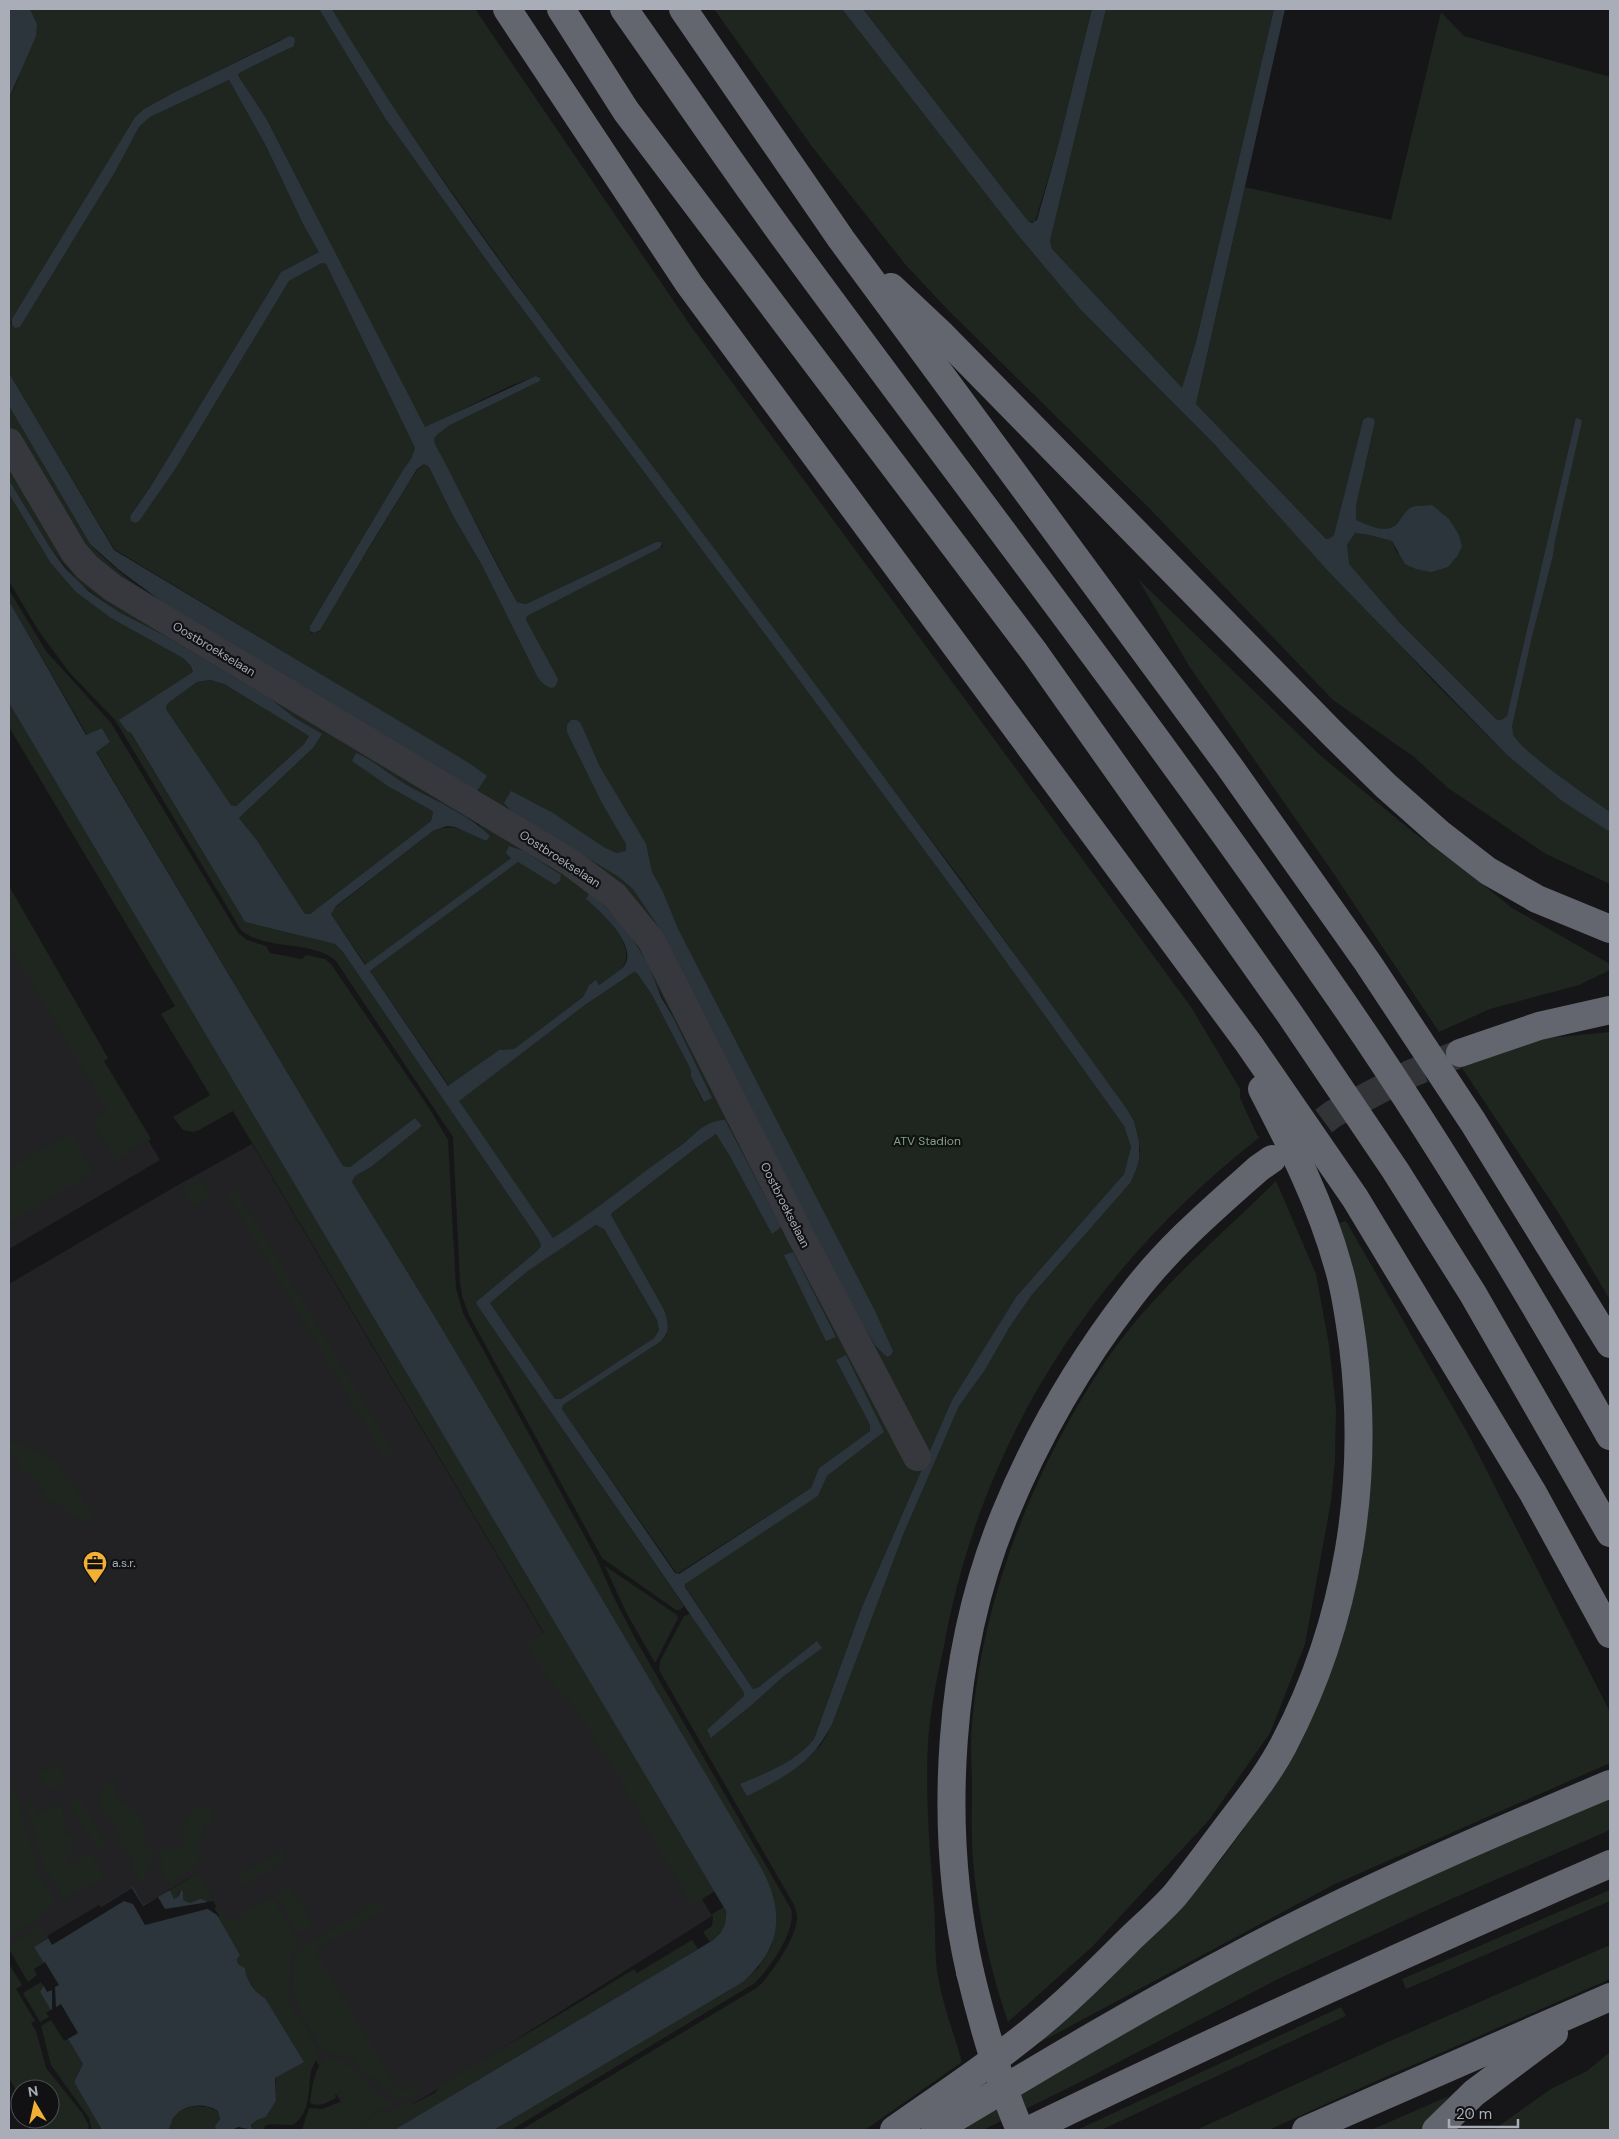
<svg xmlns="http://www.w3.org/2000/svg" width="1619" height="2139" viewBox="0 0 1619 2139" font-family="'DM Sans',sans-serif">
	<style>
		.built { fill: #222225 }
		.green { fill: #1e261f; fill-rule: evenodd }
		.water { fill: #2c353c; fill-rule: evenodd }
		.pier { fill: #161618 }
		.lines { fill: none; stroke-linecap: round; stroke-linejoin: round }
		.motorway-tunnel { stroke: #333438; stroke-width: 28; stroke-dasharray: 28 14; stroke-linecap: butt }
		.minor { stroke: #37383d; stroke-width: 28 }
		.motorway { stroke: #63666e; stroke-width: 28 }
		.motorway-bridge { stroke: #63666e; stroke-width: 28 }
		.labels { text-anchor: middle; stroke-width: 4.5; stroke-linejoin: round; paint-order: stroke }
		.street-label { font-size: 12px; fill: #a8adb8; stroke: #111113 }
		.park-label { font-size: 12px; fill: #7fa381; stroke: #111113 }
		.poi-label { font-size: 12px; fill: #a8adb8; stroke: #111113; text-anchor: start }
	</style>
	<rect width="100%" height="100%" fill="#161618"/>
	<g class="built">
		<polygon points="9,909 160,1160 9,1249"/>
		<polygon points="252,1144 712,1916 425,2097 365,2130 358,2130 316,2061 224,1921 198,1873 143,1905 132,1888 34,1947 9,1945 9,1284 171,1189"/>
	</g>
	<g class="green">
		<path d="M 30,9 L 319,9 L 385,118 L 492,268 L 796,676 L 989,938 L 1124,1126 L 1131,1147 L 1124,1174 L 1016,1297 L 952,1400 L 862,1607 L 814,1739 C 797,1761 766,1773 741,1784 L 747,1796 L 820,1746 L 827,1735 L 903,1535 L 959,1406 L 985,1370 L 1009,1328 L 1031,1296 L 1079,1241 L 1136,1170 L 1140,1150 L 1134,1121 L 960,878 L 841,721 L 530,302 L 424,153 L 376,82 L 332,9 L 475,9 L 690,325 L 1191,1007 L 1240,1089 L 1240,1098 L 1257,1135 L 1260,1137 C 1094,1267 982,1437 944,1646 C 937,1678 930,1710 928,1743 C 925,1797 930,1850 934,1904 C 936,1928 934,1953 938,1977 C 943,2005 954,2034 962,2062 L 865,2130 L 521,2130 L 758,1987 C 771,1975 798,1935 797,1917 C 797,1913 795,1909 794,1905 L 659,1670 L 660,1661 L 684,1616 L 690,1614 L 743,1691 L 744,1696 L 711,1738 L 753,1704 L 784,1676 L 821,1648 L 817,1642 L 759,1687 L 753,1689 L 685,1586 L 687,1582 L 818,1496 L 827,1476 L 884,1432 L 836,1360 L 870,1425 L 870,1431 L 819,1468 L 811,1488 L 677,1574 L 562,1409 L 563,1405 L 660,1342 L 667,1335 L 611,1216 L 612,1213 L 696,1148 L 716,1134 L 731,1158 L 725,1120 L 705,1125 L 689,1139 L 581,1220 L 553,1238 L 458,1101 L 585,1005 L 634,972 L 637,973 L 652,995 L 691,1070 L 691,1077 L 703,1102 L 711,1097 L 674,1019 L 624,925 L 586,899 C 601,912 641,948 621,969 C 615,975 606,980 599,985 L 596,981 L 589,985 L 583,997 L 514,1049 L 499,1050 L 449,1086 L 370,971 L 518,862 L 555,885 L 560,881 L 512,857 L 366,965 L 331,914 L 333,909 L 433,831 C 458,822 464,832 486,841 L 479,825 L 460,813 L 402,782 L 358,754 L 391,788 L 429,809 L 433,812 L 431,821 L 310,914 L 305,914 L 256,839 L 239,818 L 313,748 L 321,734 L 295,718 L 271,699 L 162,634 L 119,612 L 80,584 L 51,549 L 9,480 L 9,455 L 62,544 L 128,590 L 78,543 L 9,426 L 9,406 L 90,544 C 155,614 261,653 347,690 L 114,549 L 9,373 L 9,98 L 15,87 L 37,24 ZM 280,40 L 288,49 L 245,70 L 238,74 L 239,77 L 266,118 L 425,428 L 510,386 L 538,376 L 540,378 L 540,381 L 450,425 L 438,434 L 434,439 L 435,444 L 517,602 L 526,604 L 656,542 L 661,542 L 663,546 L 660,548 L 540,609 L 527,616 L 526,620 L 483,567 L 452,514 L 429,467 L 424,464 L 418,469 L 408,484 L 318,632 L 311,633 L 310,626 L 403,470 L 411,459 L 415,448 L 326,264 L 322,263 L 289,281 L 176,468 L 140,520 L 130,518 L 131,514 L 151,486 L 281,272 L 319,252 L 319,249 L 303,224 L 266,146 L 229,80 L 150,117 L 139,127 L 115,172 L 20,327 L 12,325 L 11,322 L 135,117 L 144,109 L 173,93 Z"/>
		<polygon points="714,9 842,9 1017,234 1080,309 1215,445 1434,682 1507,755 1562,801 1610,832 1610,884 1546,854 1448,788 1414,757 1333,700 1149,508 947,309 905,264 813,148"/>
		<polygon points="863,9 1092,9 1059,142 1035,222 1028,221"/>
		<polygon points="1106,9 1274,9 1196,342 1182,389 1052,250 1050,241"/>
		<path d="M 1441,12 L 1464,36 L 1610,77 L 1610,812 C 1592,799 1520,751 1513,734 C 1513,733 1513,728 1512,727 L 1532,637 L 1553,556 L 1555,541 L 1581,421 L 1580,419 L 1575,421 L 1507,716 L 1501,720 L 1497,720 L 1399,622 L 1348,564 L 1347,545 L 1355,533 L 1369,535 L 1392,541 L 1397,553 L 1459,535 L 1441,512 L 1404,514 C 1389,537 1377,529 1356,521 L 1356,506 L 1375,423 L 1374,419 L 1363,420 L 1334,535 L 1330,538 L 1326,539 L 1196,404 L 1245,187 L 1391,220 Z"/>
		<path d="M 9,494 L 50,562 L 151,639 L 183,658 L 191,666 L 193,672 L 130,732 L 245,922 L 335,944 L 343,952 L 539,1240 L 541,1246 L 537,1251 L 476,1302 L 477,1305 L 684,1606 L 680,1610 L 676,1610 L 602,1558 L 469,1315 L 462,1296 L 460,1283 L 453,1137 L 336,961 C 311,939 267,952 241,930 L 115,720 L 69,672 L 38,630 L 9,581 Z"/>
		<polygon points="1138,579 1321,756 1413,832 1464,869 1512,908 1610,964 1610,970 1579,985 1490,1009 1439,1032 1334,874 1189,666"/>
		<path d="M 9,590 L 46,651 L 111,723 L 238,933 L 247,940 L 266,946 L 270,953 L 302,959 L 306,955 L 325,959 L 331,964 L 429,1108 L 448,1140 L 456,1288 L 463,1313 L 596,1557 L 614,1598 L 636,1640 L 791,1909 C 797,1930 769,1969 755,1983 L 511,2130 L 494,2130 L 743,1982 L 758,1968 L 772,1944 L 697,1762 L 435,1317 L 352,1182 L 355,1176 L 371,1167 L 422,1126 L 415,1118 L 350,1167 L 343,1166 L 96,751 L 110,742 L 102,728 L 87,735 L 9,601 Z"/>
		<polygon points="210,680 224,684 309,736 304,744 236,806 231,805 166,709 167,704 197,682"/>
		<polygon points="9,703 715,1891 691,1906 616,1772 570,1701 559,1692 542,1670 526,1644 544,1633 233,1111 199,1130 193,1132 183,1130 173,1117 210,1095 161,1014 175,1006 9,727"/>
		<polygon points="9,886 108,1058 104,1061 151,1139 114,1161 91,1119 107,1110 9,945"/>
		<polygon points="1610,1032 1610,1300 1560,1215 1460,1065 1536,1039"/>
		<polygon points="70,1132 94,1172 9,1223 9,1168"/>
		<path d="M 195,1178 L 203,1183 L 210,1196 L 192,1207 C 187,1198 178,1190 187,1180 Z"/>
		<path d="M 1276,1181 L 1316,1274 L 1329,1345 L 1336,1407 L 1335,1460 L 1331,1501 L 1305,1644 L 1270,1733 L 1209,1820 L 1093,1946 L 1008,2022 C 990,1969 978,1916 973,1861 C 971,1836 972,1810 972,1785 C 972,1765 970,1744 972,1723 C 983,1594 1035,1466 1107,1359 C 1153,1292 1218,1238 1276,1181 Z"/>
		<polygon points="236,1189 394,1453 385,1458 227,1194"/>
		<polygon points="1346,1221 1467,1432 1610,1712 1610,1763 1333,1885 1037,2044 1157,1932 1221,1860 1275,1786 1294,1752 1360,1560 1369,1496 1336,1224"/>
		<polygon points="598,1225 604,1229 657,1320 659,1330 654,1338 561,1399 555,1399 490,1303 528,1271 593,1227"/>
		<polygon points="9,1440 53,1458 94,1514 88,1525 40,1495 44,1489 19,1467 20,1462 9,1456"/>
		<polygon points="605,1566 677,1615 678,1618 655,1663 626,1612"/>
		<polygon points="55,1763 58,1764 67,1778 64,1782 48,1789 38,1774"/>
		<path d="M 103,1781 L 116,1783 L 116,1797 C 141,1814 145,1812 145,1844 L 155,1856 L 142,1884 L 132,1866 L 129,1854 L 118,1846 C 121,1829 111,1818 98,1808 Z"/>
		<polygon points="15,1787 37,1869 57,1903 40,1914 42,1917 9,1937 9,1791"/>
		<polygon points="1610,1792 1610,1830 1449,1900 1278,1979 1088,2078 983,2130 953,2130 1304,1930"/>
		<polygon points="25,1794 38,1815 59,1802 62,1806 67,1836 74,1836 76,1839 71,1842 73,1852 65,1858 70,1865 91,1853 105,1876 64,1900 43,1866"/>
		<polygon points="80,1799 106,1843 97,1849 70,1805"/>
		<polygon points="194,1808 213,1808 215,1822 206,1824 199,1845 200,1865 178,1877 172,1885 162,1876 160,1848 177,1849 184,1841 182,1827"/>
		<polygon points="282,1850 288,1859 242,1886 237,1876"/>
		<polygon points="198,1873 214,1901 206,1902 198,1900 190,1903 183,1900 183,1892 179,1891 178,1897 174,1899 170,1890"/>
		<polygon points="290,1886 313,1924 298,1933 275,1895"/>
		<polygon points="1610,1890 1610,1901 1406,1989 1402,1979"/>
		<path d="M 272,1897 L 299,1944 L 290,1960 L 288,1997 L 291,2007 L 304,2024 L 319,2053 C 317,2059 313,2065 311,2071 C 308,2089 311,2115 292,2125 L 270,2124 L 265,2126 L 264,2130 L 253,2130 L 252,2125 L 257,2120 L 266,2117 L 276,2101 L 275,2015 L 265,1998 L 257,1993 L 247,1979 L 245,1969 L 238,1964 L 237,1960 L 240,1955 L 218,1918 L 219,1915 L 214,1908 L 218,1907 L 227,1922 Z"/>
		<path d="M 379,1900 L 386,1909 L 315,1951 L 399,2092 L 418,2082 L 420,2091 C 401,2105 393,2097 379,2083 C 374,2077 366,2074 360,2068 C 358,2064 357,2061 354,2058 L 328,2053 L 322,2050 L 300,2011 L 292,1991 L 295,1957 L 299,1950 Z"/>
		<path d="M 724,1907 C 731,1923 722,1933 710,1942 L 703,1932 L 712,1926 L 713,1918 L 712,1914 Z"/>
		<polygon points="40,1926 48,1938 34,1947 44,1963 34,1969 37,1975 28,1982 9,1949 9,1945"/>
		<path d="M 692,1940 L 698,1949 L 394,2130 L 360,2130 L 377,2113 L 392,2111 L 400,2105 L 413,2104 L 435,2093 L 441,2085 C 505,2046 570,2009 634,1969 L 637,1973 Z"/>
		<polygon points="1610,1945 1610,1979 1374,2082 1269,2130 1196,2130 1388,2042"/>
		<polygon points="9,1964 22,1985 16,1989 35,2021 31,2023 36,2031 46,2068 83,2114 89,2126 88,2130 40,2130 33,2119 50,2119 50,2089 20,2089 20,2097 9,2078"/>
		<polygon points="41,1982 43,1986 40,1992 51,2010 46,2013 49,2017 40,2022 23,1993"/>
		<polygon points="1341,2007 1346,2016 1101,2130 1077,2130"/>
		<polygon points="51,2020 64,2041 68,2039 83,2064 74,2082 102,2130 92,2130 89,2118 51,2065 41,2026"/>
		<polygon points="1610,2052 1610,2130 1493,2130 1551,2089 1587,2071"/>
		<path d="M 329,2057 C 359,2063 373,2098 397,2104 L 390,2107 L 376,2110 L 362,2126 L 354,2130 L 303,2130 C 302,2126 308,2113 309,2108 L 322,2109 L 345,2100 L 340,2091 L 335,2095 L 336,2098 C 328,2102 319,2108 310,2103 C 312,2088 314,2064 329,2057 Z"/>
		<polygon points="1449,2096 1422,2130 1371,2130"/>
		<path d="M 195,2106 L 207,2107 L 218,2111 L 220,2119 L 215,2126 L 221,2130 L 168,2130 C 171,2126 170,2123 173,2118 C 176,2111 188,2107 195,2106 Z"/>
	</g>
	<g class="water">
		<polygon points="9,9 30,9 37,24 36,36 9,98"/>
		<path d="M 319,9 L 332,9 C 432,177 552,332 669,488 C 822,694 976,899 1126,1108 L 1134,1121 L 1139,1142 L 1139,1159 L 1136,1170 L 1130,1183 L 1031,1296 L 1009,1328 L 985,1370 L 959,1406 L 903,1535 L 832,1724 C 812,1764 785,1777 747,1796 L 740,1784 C 766,1773 797,1761 814,1739 L 862,1607 L 952,1400 L 1016,1297 L 1124,1174 L 1131,1147 L 1124,1126 L 989,938 L 796,676 L 492,268 L 385,118 Z"/>
		<path d="M 842,9 L 863,9 L 1028,221 L 1032,223 L 1037,220 L 1059,142 L 1092,9 L 1106,9 L 1050,241 L 1052,249 L 1182,388 L 1196,342 L 1274,9 L 1285,9 L 1196,404 L 1326,539 L 1330,538 L 1334,535 L 1363,420 L 1368,417 L 1374,419 L 1375,422 L 1356,506 L 1356,520 C 1370,526 1388,536 1399,521 C 1403,516 1406,510 1412,507 C 1417,505 1426,506 1432,505 L 1449,519 L 1459,535 L 1462,546 L 1458,555 L 1448,567 L 1431,572 L 1416,569 L 1405,564 L 1392,541 L 1369,535 L 1355,533 L 1347,545 L 1349,564 L 1399,622 L 1497,720 L 1501,720 L 1507,716 L 1575,421 L 1576,418 L 1580,419 L 1582,421 L 1555,541 L 1553,556 L 1532,637 L 1512,727 C 1513,728 1513,733 1513,734 C 1520,751 1592,799 1610,812 L 1610,832 L 1562,801 L 1507,755 L 1329,572 L 1215,445 L 1080,309 L 1017,234 Z"/>
		<path d="M 290,36 L 295,38 L 294,46 L 245,70 L 238,74 L 239,77 L 266,118 L 425,427 L 536,376 L 540,378 L 540,381 L 450,425 L 438,434 L 434,439 L 435,444 C 463,496 488,550 517,602 L 526,604 L 656,542 L 661,542 L 662,544 L 660,548 L 527,616 L 526,620 L 558,679 C 555,696 543,685 537,676 L 483,567 L 452,514 L 429,467 L 424,464 L 417,469 L 371,544 L 320,630 L 314,633 L 310,631 L 310,626 L 403,470 L 411,459 L 415,448 L 326,264 L 322,263 L 289,281 L 176,468 L 140,520 L 136,523 L 131,521 L 130,516 L 151,486 L 281,272 L 319,252 L 303,224 L 266,146 L 229,80 L 150,117 L 139,127 L 115,172 L 20,327 L 15,328 L 12,325 L 12,319 L 135,117 L 144,109 L 173,93 Z"/>
		<polygon points="9,373 114,550 469,763 487,776 477,791 161,601 119,570 90,544 9,406"/>
		<path d="M 9,480 L 51,549 L 65,568 L 88,591 L 119,612 L 162,634 L 271,699 L 295,718 L 322,734 L 313,748 L 239,818 L 256,839 L 305,914 L 310,914 L 431,821 L 433,812 L 429,809 L 391,788 L 352,761 L 356,753 C 372,759 387,773 402,782 C 432,800 465,811 490,836 L 486,841 L 455,827 L 447,826 L 433,831 L 336,906 L 331,914 L 365,965 L 511,858 L 506,853 L 509,846 L 524,851 L 561,875 L 560,881 L 555,885 L 518,862 L 370,971 L 448,1086 L 499,1050 L 514,1049 L 583,997 L 589,985 L 596,980 L 599,985 C 607,979 615,974 621,969 C 644,950 599,910 586,899 L 590,892 L 624,925 L 648,964 L 661,997 L 674,1019 L 712,1098 L 704,1102 L 691,1077 L 691,1070 L 652,995 L 637,973 L 634,972 L 585,1005 L 459,1101 L 553,1238 C 597,1210 637,1176 680,1146 C 689,1140 697,1130 706,1125 C 712,1122 718,1120 725,1120 L 781,1227 L 772,1234 L 731,1158 L 716,1134 L 696,1148 L 612,1213 L 611,1215 L 664,1310 C 668,1323 671,1332 660,1342 L 563,1405 L 562,1409 L 675,1573 L 679,1574 L 811,1488 L 819,1468 L 870,1431 L 870,1425 L 836,1360 L 846,1355 L 884,1432 L 827,1476 L 818,1496 L 685,1584 L 685,1587 L 753,1689 L 759,1687 L 817,1641 L 822,1648 L 784,1676 L 753,1704 L 711,1738 L 707,1730 L 744,1696 L 743,1691 L 477,1305 L 476,1302 L 537,1251 L 541,1246 L 539,1240 L 343,952 L 335,944 L 245,922 L 131,733 L 127,731 L 119,720 L 193,672 L 191,666 L 183,658 L 111,618 L 76,592 L 50,562 L 9,494 ZM 210,680 L 224,684 L 309,736 L 304,744 L 236,806 L 231,805 L 166,709 L 167,704 L 197,682 ZM 596,1225 L 604,1229 L 657,1320 L 659,1330 L 654,1338 L 561,1399 L 555,1399 L 490,1303 L 528,1271 Z"/>
		<path d="M 9,601 L 86,735 L 102,728 L 110,742 L 96,752 L 343,1166 L 350,1167 L 415,1118 L 422,1126 L 371,1167 L 355,1176 L 352,1182 L 435,1317 L 759,1864 C 785,1910 783,1946 743,1982 L 494,2130 L 394,2130 L 710,1942 C 722,1934 727,1926 726,1911 L 9,703 Z"/>
		<polygon points="571,720 577,720 581,724 600,767 646,844 652,872 663,892 678,929 875,1311 893,1351 891,1355 887,1357 875,1345 861,1321 719,1048 660,929 633,889 619,877 512,812 504,803 511,791 553,813 605,848 617,853 626,851 626,844 602,803 567,732 567,725"/>
		<polygon points="793,1252 836,1337 826,1341 784,1255"/>
		<path d="M 133,1887 L 143,1905 L 170,1890 L 174,1899 L 178,1897 L 181,1890 L 183,1892 L 183,1900 L 190,1903 L 200,1899 L 206,1901 L 208,1909 L 217,1915 L 240,1955 L 237,1960 L 238,1964 L 245,1968 C 246,1980 254,1992 265,1998 L 304,2062 L 275,2078 L 276,2101 L 266,2117 L 257,2120 L 251,2125 L 253,2130 L 238,2127 L 232,2130 L 216,2130 L 215,2126 L 220,2119 L 218,2111 C 205,2103 185,2103 174,2117 C 171,2120 172,2125 168,2130 L 102,2130 L 74,2082 L 83,2064 L 40,1992 L 50,1973 L 34,1947 Z"/>
	</g>
	<g class="pier">
		<polygon points="132,1888 143,1906 158,1897 165,1909 209,1902 211,1908 145,1925 133,1904 124,1901 52,1945 47,1936 99,1905 101,1907"/>
		<polygon points="45,1962 59,1985 55,1987 56,2007 61,2004 78,2033 66,2040 49,2012 52,2009 52,1990 47,1992 42,1983 47,1973 42,1964"/>
	</g>
	<g class="lines">
		<polyline class="motorway-tunnel" points="1290,1146 1333,1114 1410,1074 1456,1055"/>
		<polyline class="minor" points="9,442 74,552 87,567 113,588 571,863 615,896 651,940 800,1234 917,1457"/>
		<g class="motorway">
			<polyline points="507,9 689,284 1249,1044 1355,1198 1533,1493 1610,1634"/>
			<polyline points="561,9 626,111 1035,653 1289,1013 1395,1170 1473,1294 1610,1533"/>
			<path d="M 624,9 C 679,87 733,167 790,245 C 970,491 1157,732 1330,984 C 1431,1129 1523,1282 1610,1436"/>
			<polyline points="683,9 841,239 1229,766 1368,963 1473,1122 1610,1344"/>
			<polyline points="891,287 942,335 1334,735 1386,786 1439,833 1488,871 1537,899 1610,929"/>
			<polyline points="1460,1053 1539,1026 1610,1010"/>
			<path d="M 970,1972 C 937,1827 948,1652 1005,1514 C 1037,1436 1080,1362 1131,1296 C 1168,1247 1214,1208 1259,1168 L 1272,1159"/>
			<path d="M 894,2130 C 939,2098 987,2067 1030,2032 C 1064,2005 1095,1974 1126,1943 C 1142,1927 1160,1912 1175,1895 C 1192,1874 1208,1852 1224,1831 C 1245,1803 1268,1775 1284,1744 C 1348,1622 1370,1482 1353,1346 C 1349,1319 1346,1292 1338,1266 C 1321,1204 1292,1147 1262,1089"/>
			<path d="M 935,2130 C 1032,2072 1129,2013 1229,1960 C 1350,1895 1483,1837 1610,1784"/>
			<path d="M 1029,2130 C 1221,2037 1414,1949 1610,1864"/>
			<polyline points="1306,2130 1610,1997"/>
			<polyline points="1436,2130 1474,2093 1554,2033"/>
		</g>
		<path class="motorway-bridge" d="M 970,1972 C 983,2026 998,2079 1020,2130"/>
	</g>
	<defs>
		<symbol id="office-pin" viewBox="-11 -11 22 30"><path d="M0 17L-7.5 6A9.5 9.5 0 1 1 7.5 6Z" fill="#f2b134" stroke="#111113"/><path d="M-6-3h4V-5.5h4V-3h4V5H-6ZM-1-4.5V-3h2v-1.5ZM-6 0V1H6V0Z" fill="#111"/></symbol>
	</defs>
	<g fill-rule="evenodd">
		<use href="#office-pin" x="81" y="1549" width="28" height="38"/>
	</g>
	<g class="labels">
		<g class="street-label">
			<text transform="translate(214 649) rotate(31)" y="4">Oostbroekselaan</text>
			<text transform="translate(560 859) rotate(33)" y="4">Oostbroekselaan</text>
			<text transform="translate(785 1205) rotate(63)" y="4">Oostbroekselaan</text>
		</g>
		<g class="park-label">
			<text x="927" y="1145">ATV Stadion</text>
		</g>
		<g class="poi-label">
			<text x="112" y="1567">a.s.r.</text>
		</g>
	</g>
	<rect width="1619" height="2139" fill="none" stroke="#a8adb8" stroke-width="20"/>
	<g transform="translate(35 2104) rotate(351)"><circle r="24" fill="#111113" stroke="#4d4f55"/>
	<path d="M0-4L9 19L0 12L-9 19Z" fill="#f2b134"/>
	<text y="-8" font-size="14" font-weight="bold" text-anchor="middle" fill="#a8adb8">N</text>
	</g>
	<path d="M1449 2119v8h69v-8" fill="none" stroke="#a8adb8" stroke-width="2.5"/>
	<text x="1456" y="2119" font-size="15" fill="#a8adb8" stroke="#111113" stroke-width="4" paint-order="stroke">20 m</text>
</svg>
